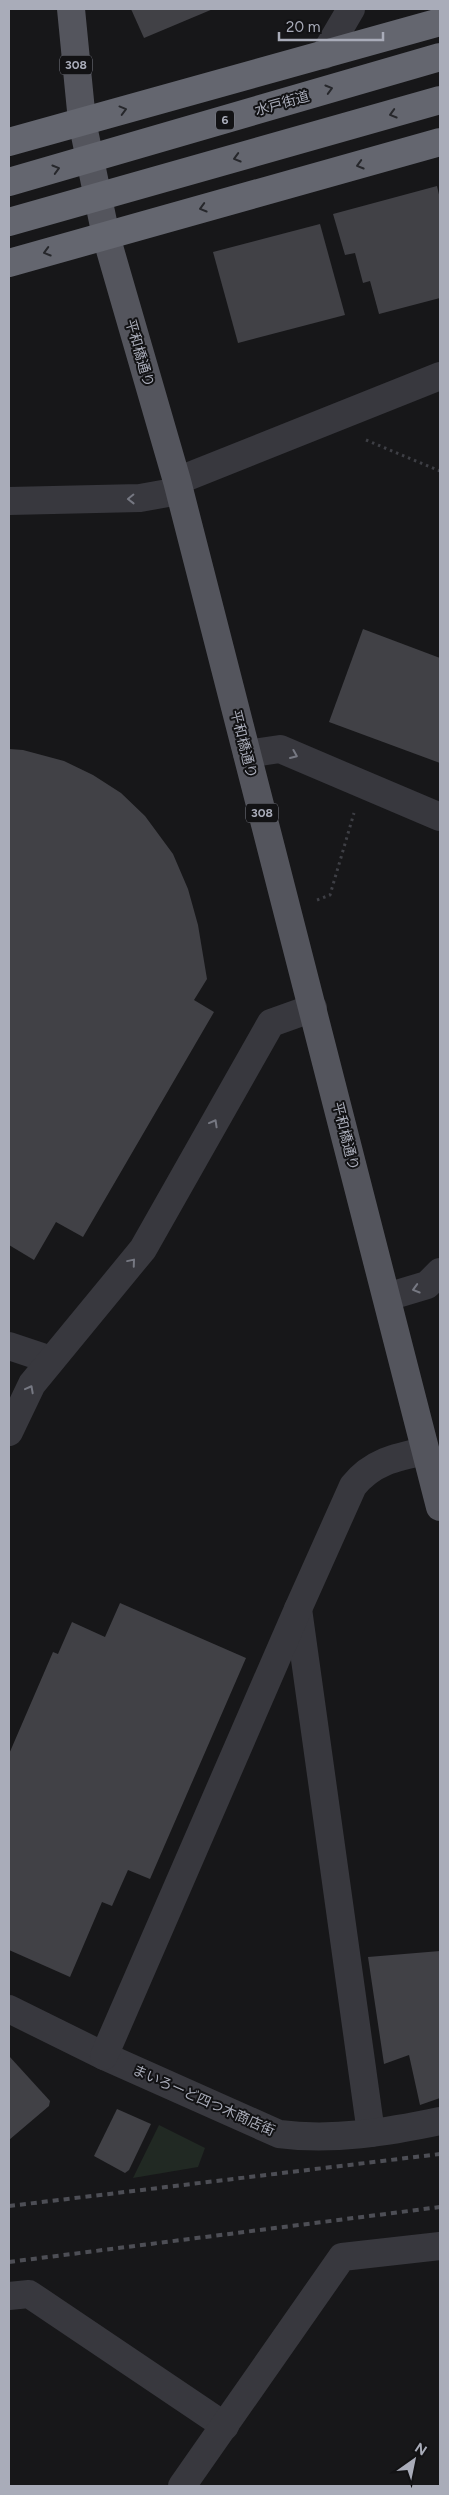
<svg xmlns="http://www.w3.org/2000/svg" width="449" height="2495" viewBox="0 0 449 2495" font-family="Figtree,'Noto Sans JP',sans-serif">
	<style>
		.green { fill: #212923 }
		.building { fill: #414146 }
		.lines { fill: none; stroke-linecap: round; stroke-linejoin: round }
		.path { stroke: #3e3f45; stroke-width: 3; stroke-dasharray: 2.5 4; stroke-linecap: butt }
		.minor { stroke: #38383e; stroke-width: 28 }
		.major { stroke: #54555d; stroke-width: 28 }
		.highway { stroke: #64666f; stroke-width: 28 }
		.rail { stroke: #4d4e55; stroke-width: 4; stroke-dasharray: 6 5; stroke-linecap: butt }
		.highway-bridge { stroke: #64666f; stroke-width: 28 }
		.oneway { stroke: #26272b }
		.oneway2 { stroke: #767882 }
		.labels { text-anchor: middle; stroke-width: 4; stroke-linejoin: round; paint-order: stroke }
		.shield { fill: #121214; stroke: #7c7e88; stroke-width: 1 }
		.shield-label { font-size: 12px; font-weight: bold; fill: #a9acb9 }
		.street-label { font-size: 14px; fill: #a9acb9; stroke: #121214 }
	</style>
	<rect width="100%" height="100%" fill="#171719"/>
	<polygon class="green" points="159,2125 205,2148 198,2167 133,2178"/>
	<g class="building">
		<polygon points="131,9 213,9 144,38"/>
		<polygon points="437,186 440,199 440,298 379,314 370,281 363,283 355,253 345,255 333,214"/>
		<polygon points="320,224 345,315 238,343 213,252"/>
		<polygon points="363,629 440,658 440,763 329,722"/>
		<polygon points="9,749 23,750 64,761 93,775 121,793 145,816 173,854 188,889 198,925 207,979 194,1000 214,1012 83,1237 56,1222 34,1260 9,1245"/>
		<polygon points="120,1603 246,1658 150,1879 128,1870 112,1906 102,1902 70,1977 9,1950 9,1754 53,1652 58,1654 72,1622 105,1637"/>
		<polygon points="440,1951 440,2098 420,2105 409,2055 384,2064 368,1957"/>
		<polygon points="9,2056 50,2101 49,2106 9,2140"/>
		<polygon points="117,2109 151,2124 129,2170 125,2173 94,2156"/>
	</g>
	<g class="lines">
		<g class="path">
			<polyline points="366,440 440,471"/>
			<polyline points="317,900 330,895 354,813"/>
		</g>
		<g class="minor">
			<polyline points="324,55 351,9"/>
			<polyline points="177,481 440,376"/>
			<polyline points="9,501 140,498 179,491"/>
			<polyline points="247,754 280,749 440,817"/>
			<polyline points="387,1297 427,1285 440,1272"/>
			<polyline points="9,1346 51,1360"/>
			<polyline points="9,1432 32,1384 143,1249 271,1023 313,1008"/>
			<polyline points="298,1609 371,2133"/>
			<path d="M 9,2009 L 104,2056 L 279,2134 C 333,2141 388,2132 440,2121"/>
			<path d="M 104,2056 L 298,1609 L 353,1486 C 372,1462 396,1457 425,1451"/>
			<polyline points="9,2296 29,2294 225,2426"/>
			<polyline points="182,2486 342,2257 440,2246"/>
		</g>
		<polyline class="major" points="71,9 82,121 106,236 177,481 440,1507"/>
		<g class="highway">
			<polyline points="9,142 440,22"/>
			<polyline points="9,263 440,142"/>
		</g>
		<g class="rail">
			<polyline points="9,2206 440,2154"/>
			<polyline points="9,2262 440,2207"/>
		</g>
		<g class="highway-bridge">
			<polyline points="9,182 440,57"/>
			<polyline points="9,222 440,100"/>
		</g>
	</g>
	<defs><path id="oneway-chevron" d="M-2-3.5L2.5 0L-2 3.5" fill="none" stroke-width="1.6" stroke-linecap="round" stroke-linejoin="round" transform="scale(1.25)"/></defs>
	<g class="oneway">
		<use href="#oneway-chevron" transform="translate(329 89) rotate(-16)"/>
		<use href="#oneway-chevron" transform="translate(123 110) rotate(-15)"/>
		<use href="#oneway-chevron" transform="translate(393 114) rotate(164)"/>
		<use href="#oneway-chevron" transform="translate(237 158) rotate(164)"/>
		<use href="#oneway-chevron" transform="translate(360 165) rotate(164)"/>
		<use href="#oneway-chevron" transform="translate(56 169) rotate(-16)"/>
		<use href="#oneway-chevron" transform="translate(203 208) rotate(164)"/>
		<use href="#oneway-chevron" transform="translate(47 252) rotate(164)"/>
	</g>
	<g class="oneway2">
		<use href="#oneway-chevron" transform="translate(131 499) rotate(179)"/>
		<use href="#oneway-chevron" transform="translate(294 755) rotate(23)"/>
		<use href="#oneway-chevron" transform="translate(214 1123) rotate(-61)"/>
		<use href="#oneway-chevron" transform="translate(132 1262) rotate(-50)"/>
		<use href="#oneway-chevron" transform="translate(416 1289) rotate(164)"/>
		<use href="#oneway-chevron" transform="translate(30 1389) rotate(-62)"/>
	</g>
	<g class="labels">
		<g class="shield">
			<rect x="60" y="55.5" width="32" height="19" rx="4"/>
			<rect x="216" y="110.5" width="18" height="19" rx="4"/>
			<rect x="246" y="803.5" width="32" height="19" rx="4"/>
		</g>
		<g class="shield-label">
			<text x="76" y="69">308</text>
			<text x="225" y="124">6</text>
			<text x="262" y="817">308</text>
		</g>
		<g class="street-label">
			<text transform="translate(282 103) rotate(-16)" y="5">水戸街道</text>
			<text transform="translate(140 353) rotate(74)" y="5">平和橋通り</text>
			<text transform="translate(244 744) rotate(76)" y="5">平和橋通り</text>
			<text transform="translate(346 1136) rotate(76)" y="5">平和橋通り</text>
			<text transform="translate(204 2100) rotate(24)" y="5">まいろーど四つ木商店街</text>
		</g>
	</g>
	<rect width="449" height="2495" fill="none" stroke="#a9acb9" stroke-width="20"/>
	<g transform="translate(414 2460) rotate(33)" stroke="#121214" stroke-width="4" paint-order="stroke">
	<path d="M0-4L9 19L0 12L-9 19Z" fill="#a9acb9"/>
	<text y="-8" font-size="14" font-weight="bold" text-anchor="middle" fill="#a9acb9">N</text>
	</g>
	<path d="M279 32v8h104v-8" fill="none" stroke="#a9acb9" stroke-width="2.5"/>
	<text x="286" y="32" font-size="15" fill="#a9acb9" stroke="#121214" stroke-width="4" paint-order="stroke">20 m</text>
</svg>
